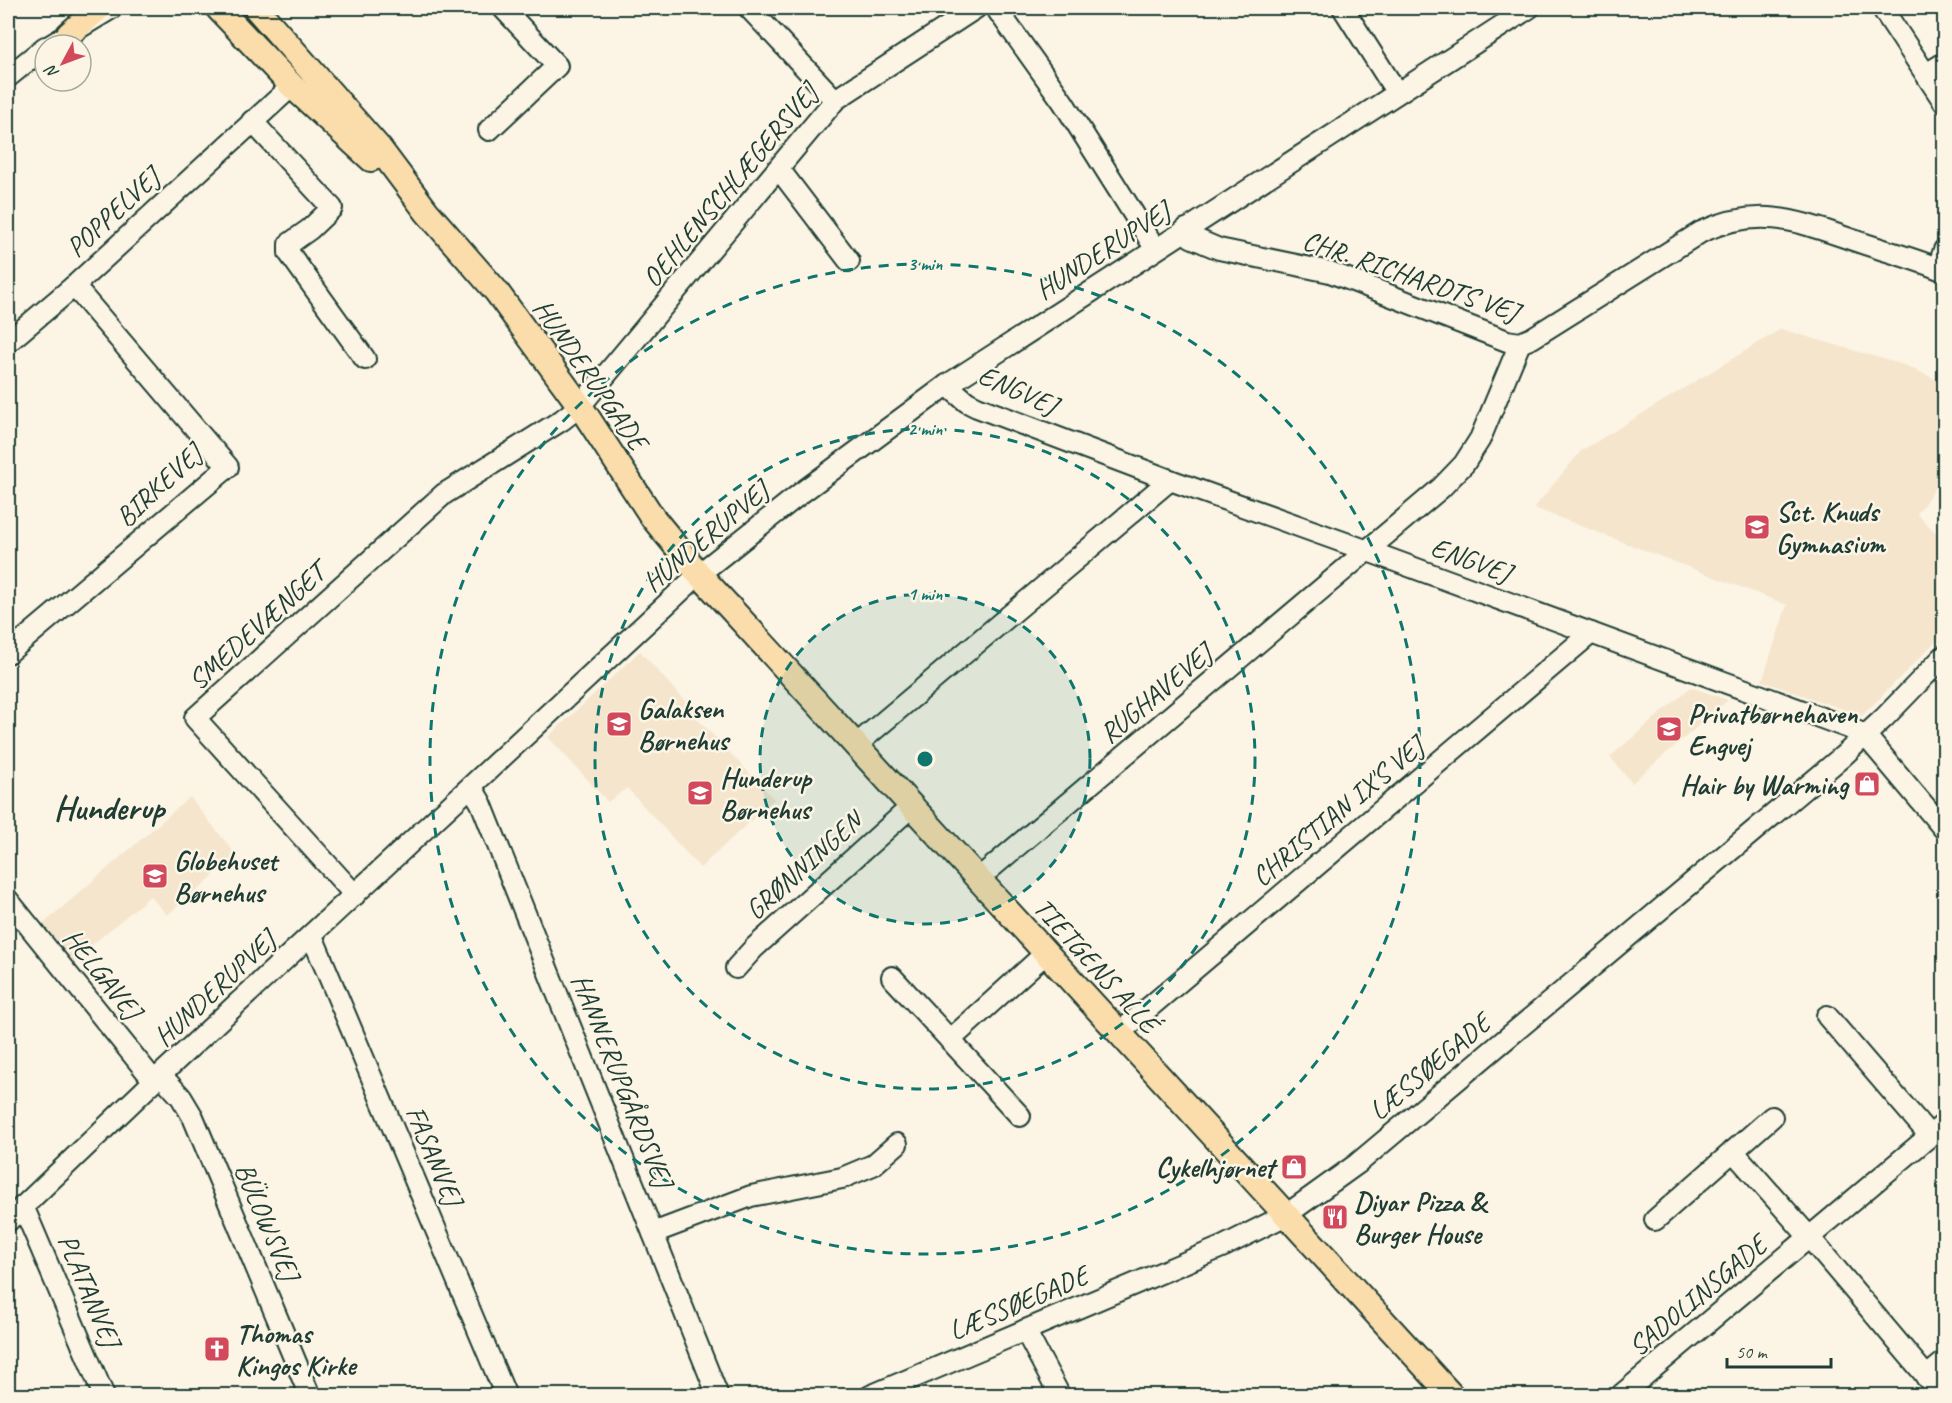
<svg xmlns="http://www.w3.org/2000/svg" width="1952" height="1403" viewBox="0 0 1952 1403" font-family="Caveat,sans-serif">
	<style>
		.built { fill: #f5e5cd }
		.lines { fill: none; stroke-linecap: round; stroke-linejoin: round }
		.minor-casing { stroke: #1f3d34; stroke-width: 24 }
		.major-casing { stroke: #1f3d34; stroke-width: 28 }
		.minor { stroke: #fcf5e5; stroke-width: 20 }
		.major { stroke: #fbddab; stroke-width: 24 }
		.ring { fill: none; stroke: #0f766e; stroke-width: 3; stroke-dasharray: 10 8 }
		.labels { text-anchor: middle; stroke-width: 5; stroke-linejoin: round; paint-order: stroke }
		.street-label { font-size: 28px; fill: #1f3d34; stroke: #fcf5e5 }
		.poi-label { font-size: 28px; font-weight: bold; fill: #1f3d34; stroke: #fcf5e5; text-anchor: start }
		.district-label { font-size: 34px; font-weight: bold; fill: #1f3d34; stroke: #fcf5e5 }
		.centre { fill: #0f766e; stroke: #fcf5e5; stroke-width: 3 }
		.ring-label { font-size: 18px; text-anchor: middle; font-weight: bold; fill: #0f766e; stroke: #fcf5e5; stroke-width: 5; stroke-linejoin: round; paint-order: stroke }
	</style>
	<rect width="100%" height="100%" fill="#fcf5e5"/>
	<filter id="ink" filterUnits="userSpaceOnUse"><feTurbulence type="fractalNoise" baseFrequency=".0167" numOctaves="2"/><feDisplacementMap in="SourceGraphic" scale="12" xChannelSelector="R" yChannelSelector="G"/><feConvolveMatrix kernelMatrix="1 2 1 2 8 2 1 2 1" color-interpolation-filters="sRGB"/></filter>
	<g filter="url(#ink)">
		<g class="built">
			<polygon points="1781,329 1907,366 1944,383 1944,475 1917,514 1944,541 1944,633 1862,716 1762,681 1787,605 1534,508 1581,451"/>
			<polygon points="640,651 692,709 690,711 774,799 700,868 627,788 608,802 548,737"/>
			<polygon points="1691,687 1728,700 1632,783 1610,757"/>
			<polygon points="190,797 237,856 167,915 150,896 73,961 43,924"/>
		</g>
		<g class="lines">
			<defs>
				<g id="minor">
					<polyline points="749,8 835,100"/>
					<polyline points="996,8 1063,102 1155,248"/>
					<polyline points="1343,8 1397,93"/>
					<polyline points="1882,8 1944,102"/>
					<polyline points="51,45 112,8"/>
					<polyline points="1926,74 1944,63"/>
					<polyline points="8,77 45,47"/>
					<polyline points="252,121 332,208 310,229 289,244 289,253 365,359"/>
					<polyline points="489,130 557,66 503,8"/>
					<polyline points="779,169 849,261"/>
					<path d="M 1186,229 L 1191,237 L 1207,244 L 1219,249 L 1330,272 L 1507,341 L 1520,343 L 1532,338 L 1701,232 C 1764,203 1804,224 1865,244 C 1892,253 1919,260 1944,271"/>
					<polyline points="1938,268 1944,250"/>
					<polyline points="8,342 74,286 292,86"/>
					<polyline points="947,385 967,402 977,407 1170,480 1368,551 1849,728 1865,735 1944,829"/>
					<polyline points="8,653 228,467 74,286"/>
					<polyline points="856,745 1170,480"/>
					<polyline points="472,788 481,803 718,1396"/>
					<polyline points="978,879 1441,488 1464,464 1480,439 1520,343"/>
					<polyline points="355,895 195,718 444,494 562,420 580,406 835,100 976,8"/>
					<polyline points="8,900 154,1081"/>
					<polyline points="312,936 506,1396"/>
					<polyline points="736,968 754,948 911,807"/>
					<polyline points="892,977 1020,1116"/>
					<polyline points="1827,1016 1930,1136"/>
					<polyline points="1119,1033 1591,633"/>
					<polyline points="950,1040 1046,953"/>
					<polyline points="161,1075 181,1097 193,1117 310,1396"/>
					<polyline points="1733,1151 1810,1238 1943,1396"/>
					<polyline points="23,1206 104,1396"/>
					<polyline points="1655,1220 1772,1117"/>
					<polyline points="8,1221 154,1081 699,574 801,493 947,385 1529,8"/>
					<polyline points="653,1233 751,1196 842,1178 873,1165 897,1144"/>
					<polyline points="1025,1330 1060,1396"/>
					<polyline points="1926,1377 1944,1362"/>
					<polyline points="870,1396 1224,1246 1286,1215 1357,1164 1843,756 1884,718 1944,656"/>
					<polyline points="1620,1396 1944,1124"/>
				</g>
				<g id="major">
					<polyline points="218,8 292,86 371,159"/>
					<polyline points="256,8 379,148 427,212 496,291 580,406 653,518 699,574 1452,1396"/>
					<polyline points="69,34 99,8"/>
				</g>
			</defs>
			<use href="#minor" class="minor-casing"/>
			<use href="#major" class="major-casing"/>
			<use href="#minor" class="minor"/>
			<use href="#major" class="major"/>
		</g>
	</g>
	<circle cx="925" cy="759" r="165" fill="#0f766e" fill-opacity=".12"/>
	<g class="ring">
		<circle cx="925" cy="759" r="165"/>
		<circle cx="925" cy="759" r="330"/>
		<circle cx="925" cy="759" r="495"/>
	</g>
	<defs>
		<symbol id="university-square" viewBox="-11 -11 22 22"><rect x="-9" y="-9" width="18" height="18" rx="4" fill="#d1495b" stroke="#fcf5e5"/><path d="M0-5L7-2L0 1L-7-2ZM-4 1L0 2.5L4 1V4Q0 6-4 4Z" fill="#fff"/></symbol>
		<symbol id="school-square" viewBox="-11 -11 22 22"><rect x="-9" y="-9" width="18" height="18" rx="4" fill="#d1495b" stroke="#fcf5e5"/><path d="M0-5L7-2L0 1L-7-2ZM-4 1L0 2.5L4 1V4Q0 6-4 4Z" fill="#fff"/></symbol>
		<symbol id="shop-square" viewBox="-11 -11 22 22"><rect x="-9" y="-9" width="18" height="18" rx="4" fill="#d1495b" stroke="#fcf5e5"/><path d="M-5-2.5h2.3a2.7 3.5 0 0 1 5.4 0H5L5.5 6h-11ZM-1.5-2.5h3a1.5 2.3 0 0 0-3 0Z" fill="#fff"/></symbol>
		<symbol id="restaurant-square" viewBox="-11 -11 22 22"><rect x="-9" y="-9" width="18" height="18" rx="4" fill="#d1495b" stroke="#fcf5e5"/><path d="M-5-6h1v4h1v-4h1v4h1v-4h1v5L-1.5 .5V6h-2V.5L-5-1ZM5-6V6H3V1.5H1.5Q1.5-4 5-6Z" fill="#fff"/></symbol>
		<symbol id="church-square" viewBox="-11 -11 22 22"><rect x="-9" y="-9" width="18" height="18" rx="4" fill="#d1495b" stroke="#fcf5e5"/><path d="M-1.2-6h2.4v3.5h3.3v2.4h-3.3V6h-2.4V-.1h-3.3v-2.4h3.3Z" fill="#fff"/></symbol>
	</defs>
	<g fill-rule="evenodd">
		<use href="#university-square" x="1742" y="512" width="30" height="30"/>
		<use href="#school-square" x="604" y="709" width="30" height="30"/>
		<use href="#school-square" x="1654" y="714" width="30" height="30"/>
		<use href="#shop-square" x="1852" y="769" width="30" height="30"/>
		<use href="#school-square" x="685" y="778" width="30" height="30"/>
		<use href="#school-square" x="140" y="861" width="30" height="30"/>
		<use href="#shop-square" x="1279" y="1152" width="30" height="30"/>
		<use href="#restaurant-square" x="1320" y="1202" width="30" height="30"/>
		<use href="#church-square" x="202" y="1334" width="30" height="30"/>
	</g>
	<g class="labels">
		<g class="street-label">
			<text transform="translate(729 185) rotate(-50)" y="10">OEHLENSCHLÆGERSVEJ</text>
			<text transform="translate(112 212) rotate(-43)" y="10">POPPELVEJ</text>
			<text transform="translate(1102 250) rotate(-33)" y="10">HUNDERUPVEJ</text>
			<text transform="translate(1411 275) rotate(19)" y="10">CHR. RICHARDTS VEJ</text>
			<text transform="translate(591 374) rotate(55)" y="10">HUNDERUPGADE</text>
			<text transform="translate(1018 389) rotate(24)" y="10">ENGVEJ</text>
			<text transform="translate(158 485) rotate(-43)" y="10">BIRKEVEJ</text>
			<text transform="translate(705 536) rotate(-40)" y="10">HUNDERUPVEJ</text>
			<text transform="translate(1471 559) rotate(20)" y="10">ENGVEJ</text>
			<text transform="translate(256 626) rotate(-42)" y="10">SMEDEVÆNGET</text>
			<text transform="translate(1155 693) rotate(-40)" y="10">RUGHAVEVEJ</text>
			<text transform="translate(1337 811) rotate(-40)" y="10">CHRISTIAN IX'S VEJ</text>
			<text transform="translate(803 865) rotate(-42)" y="10">GRØNNINGEN</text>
			<text transform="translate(1097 965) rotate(48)" y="10">TIETGENS ALLÉ</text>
			<text transform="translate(103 973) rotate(51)" y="10">HELGAVEJ</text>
			<text transform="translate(214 988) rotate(-43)" y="10">HUNDERUPVEJ</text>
			<text transform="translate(1429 1066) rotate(-40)" y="10">LÆSSØEGADE</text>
			<text transform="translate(623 1080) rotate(68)" y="10">HANNERUPGÅRDSVEJ</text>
			<text transform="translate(435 1155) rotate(67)" y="10">FASANVEJ</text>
			<text transform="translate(268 1221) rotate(67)" y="10">BÜLOWSVEJ</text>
			<text transform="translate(90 1290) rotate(67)" y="10">PLATANVEJ</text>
			<text transform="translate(1697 1295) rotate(-40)" y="10">SADOLINSGADE</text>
			<text transform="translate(1018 1302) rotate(-23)" y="10">LÆSSØEGADE</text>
		</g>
		<g class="poi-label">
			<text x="1776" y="521">Sct. Knuds<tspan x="1776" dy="32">Gymnasium</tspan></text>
			<text x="638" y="718">Galaksen<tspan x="638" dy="32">Børnehus</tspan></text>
			<text x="1688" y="723">Privatbørnehaven<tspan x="1688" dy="32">Engvej</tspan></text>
			<text x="720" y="787">Hunderup<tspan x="720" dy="32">Børnehus</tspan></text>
			<text x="1848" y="794" text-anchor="end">Hair by Warming</text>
			<text x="174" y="870">Globehuset<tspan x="174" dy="32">Børnehus</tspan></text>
			<text x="1274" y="1177" text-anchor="end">Cykelhjørnet</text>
			<text x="1354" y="1211">Diyar Pizza &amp;<tspan x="1354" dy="32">Burger House</tspan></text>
			<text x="236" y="1343">Thomas<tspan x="236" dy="32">Kingos Kirke</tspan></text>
		</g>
		<g class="district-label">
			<text x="109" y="819">Hunderup</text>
		</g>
	</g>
	<circle cx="925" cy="759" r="9" class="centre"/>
	<g class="ring-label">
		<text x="925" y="270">3 min</text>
		<text x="925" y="435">2 min</text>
		<text x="925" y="600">1 min</text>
	</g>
	<rect width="1952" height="1403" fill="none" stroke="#fcf5e5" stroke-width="30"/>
	<rect x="15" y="15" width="1922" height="1373" fill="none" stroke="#1f3d34" stroke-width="2" filter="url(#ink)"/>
	<g transform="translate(63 63) rotate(229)"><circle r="28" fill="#fcf5e5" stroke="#a4ab9e" stroke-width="1.5"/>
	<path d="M0-4.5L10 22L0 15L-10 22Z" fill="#d1495b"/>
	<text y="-9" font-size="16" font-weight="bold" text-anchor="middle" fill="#1f3d34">N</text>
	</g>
	<path d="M1727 1358v9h104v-9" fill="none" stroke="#1f3d34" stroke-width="3"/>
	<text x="1736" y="1358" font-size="18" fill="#1f3d34" stroke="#fcf5e5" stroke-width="4.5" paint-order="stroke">50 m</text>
</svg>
